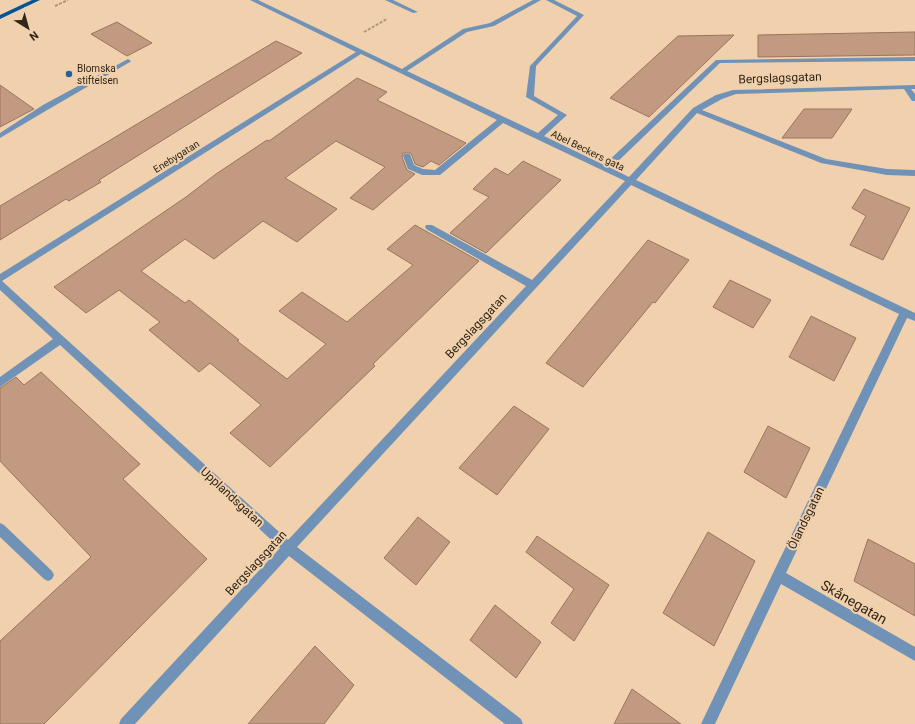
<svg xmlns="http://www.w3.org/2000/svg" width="915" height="724" viewBox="0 0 915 724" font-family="Roboto,sans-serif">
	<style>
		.building { fill: #c29981; stroke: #9b745d }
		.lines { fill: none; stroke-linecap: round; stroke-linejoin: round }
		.path { stroke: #b0967a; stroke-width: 2; stroke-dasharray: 3 1.5; stroke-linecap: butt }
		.minor { fill: #7092b7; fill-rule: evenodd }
		.major { fill: #015497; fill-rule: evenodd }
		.poi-dot { fill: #275e96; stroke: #f1d1ad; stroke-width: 1.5 }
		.labels { text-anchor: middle; stroke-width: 4; stroke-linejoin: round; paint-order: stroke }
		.far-poi-label { font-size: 10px; fill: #312517; stroke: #f1d1ad; text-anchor: start }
		.far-street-label { font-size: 10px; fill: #312517; stroke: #f1d1ad }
		.street-label { font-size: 12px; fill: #312517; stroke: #f1d1ad }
		.near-street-label { font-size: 14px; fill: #312517; stroke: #f1d1ad }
	</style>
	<rect width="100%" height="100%" fill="#f1d1ad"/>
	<g class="building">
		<polygon points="117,22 152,43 127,56 91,34"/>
		<polygon points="915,32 915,55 758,57 758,35"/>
		<polygon points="734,35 649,117 610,98 678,36"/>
		<polygon points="276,41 302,53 99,180 101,182 69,201 66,199 0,240 0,206"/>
		<polygon points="357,78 387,92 377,100 466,143 439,165 431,161 423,167 415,164 411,153 403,153 402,157 407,170 415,174 373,210 350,198 385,167 336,141 285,178 337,209 297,242 263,221 214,259 185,239 141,271 185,303 189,300 239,340 237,341 287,379 326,344 279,311 302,292 347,322 413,265 387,249 415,225 479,261 373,364 375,366 270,467 230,433 261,405 210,363 199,372 149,330 160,322 119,290 86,313 54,287 186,197 216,174 267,140 269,141"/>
		<polygon points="0,85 34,109 0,127"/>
		<polygon points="804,109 852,109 832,138 782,138"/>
		<polygon points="523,161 561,180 486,253 450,233 489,197 473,189 495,168 508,175"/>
		<polygon points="864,189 910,208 883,260 850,245 866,216 852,208"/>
		<polygon points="648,240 689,260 655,303 653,302 583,387 546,363"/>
		<polygon points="730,280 771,300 753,328 713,307"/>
		<polygon points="811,316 856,338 834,381 789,357"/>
		<polygon points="41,372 140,464 123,479 207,559 44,724 0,724 0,641 91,557 0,461 0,388 16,377 24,385"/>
		<polygon points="514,406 549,429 497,495 459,468"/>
		<polygon points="768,426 810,448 786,498 744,472"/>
		<polygon points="418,517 450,542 416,585 384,558"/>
		<polygon points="708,532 755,561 714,646 663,613"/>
		<polygon points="537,536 609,585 574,641 551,623 574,589 526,552"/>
		<polygon points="868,539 915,564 915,616 854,581"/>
		<polygon points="495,605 541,642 516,678 470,640"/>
		<polygon points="315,646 354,685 324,724 248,724"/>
		<polygon points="632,689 681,724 614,724"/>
	</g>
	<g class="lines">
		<g class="path">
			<polyline points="55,6 68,0"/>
			<polyline points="364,32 387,19"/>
		</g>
		<g class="minor">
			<path d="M 250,0 L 258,0 L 402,69 L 463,29 L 490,23 L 533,0 L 541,0 L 494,26 L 467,32 L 407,71 L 538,133 L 558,115 L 526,97 L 530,66 L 577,16 L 546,0 L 554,0 L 584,15 L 536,66 L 534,96 L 567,115 L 544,136 L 604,165 L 716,60 L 915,57 L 915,61 L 720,63 L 611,168 L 629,177 L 693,108 L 716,95 L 733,90 L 915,85 L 915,89 L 911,89 L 915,94 L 915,101 L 912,101 L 904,89 L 736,94 L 722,99 L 702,110 L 826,159 L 887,169 L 915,170 L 915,176 L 887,175 L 821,163 L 697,113 L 636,180 L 915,313 L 915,321 L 907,318 L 786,573 L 915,647 L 915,661 L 781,584 L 715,724 L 701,724 L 774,571 L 899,314 L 631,185 L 297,547 L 521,719 L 523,724 L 505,724 L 289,556 L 135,724 L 119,724 L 121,719 L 280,548 L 60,345 L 0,387 L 0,377 L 53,339 L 0,290 L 0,274 L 356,52 ZM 361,54 L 497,120 L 435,170 L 423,169 L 414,165 L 410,154 L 404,154 L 403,156 L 408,169 L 422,175 L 440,175 L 503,123 L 625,181 L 532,280 L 432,225 L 426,225 L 425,227 L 426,229 L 526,286 L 288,540 L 2,281 Z"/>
			<polygon points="385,0 393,0 418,12 413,13"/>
			<polygon points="128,59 131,61 130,62 49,109 0,138 0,133 43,105"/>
			<polygon points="0,523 4,525 52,571 54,575 52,579 48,581 44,579 0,537"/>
		</g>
		<polygon class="major" points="32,0 40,0 0,19 0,15"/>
	</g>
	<circle class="poi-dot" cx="69" cy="74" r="4"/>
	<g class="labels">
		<g class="far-poi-label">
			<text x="77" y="72">Blomska<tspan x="77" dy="12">stiftelsen</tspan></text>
		</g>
		<g class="far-street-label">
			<text transform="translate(588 150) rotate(26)" y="4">Abel Beckers gata</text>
			<text transform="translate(176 156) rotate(-32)" y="4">Enebygatan</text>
		</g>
		<g class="street-label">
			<text transform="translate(780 78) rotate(-2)" y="4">Bergslagsgatan</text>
			<text transform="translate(476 326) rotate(-47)" y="4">Bergslagsgatan</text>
			<text transform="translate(232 497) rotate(43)" y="4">Upplandsgatan</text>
			<text transform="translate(806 518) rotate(-64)" y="4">Ölandsgatan</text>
			<text transform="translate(256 563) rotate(-47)" y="4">Bergslagsgatan</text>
		</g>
		<g class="near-street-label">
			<text transform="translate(854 602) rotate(30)" y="5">Skånegatan</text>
		</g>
	</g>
	<g transform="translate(28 28) rotate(143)" stroke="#f1d1ad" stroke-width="3" paint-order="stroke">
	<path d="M0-3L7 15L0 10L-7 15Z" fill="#312517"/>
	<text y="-6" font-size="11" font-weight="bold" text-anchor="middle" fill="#312517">N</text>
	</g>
</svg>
